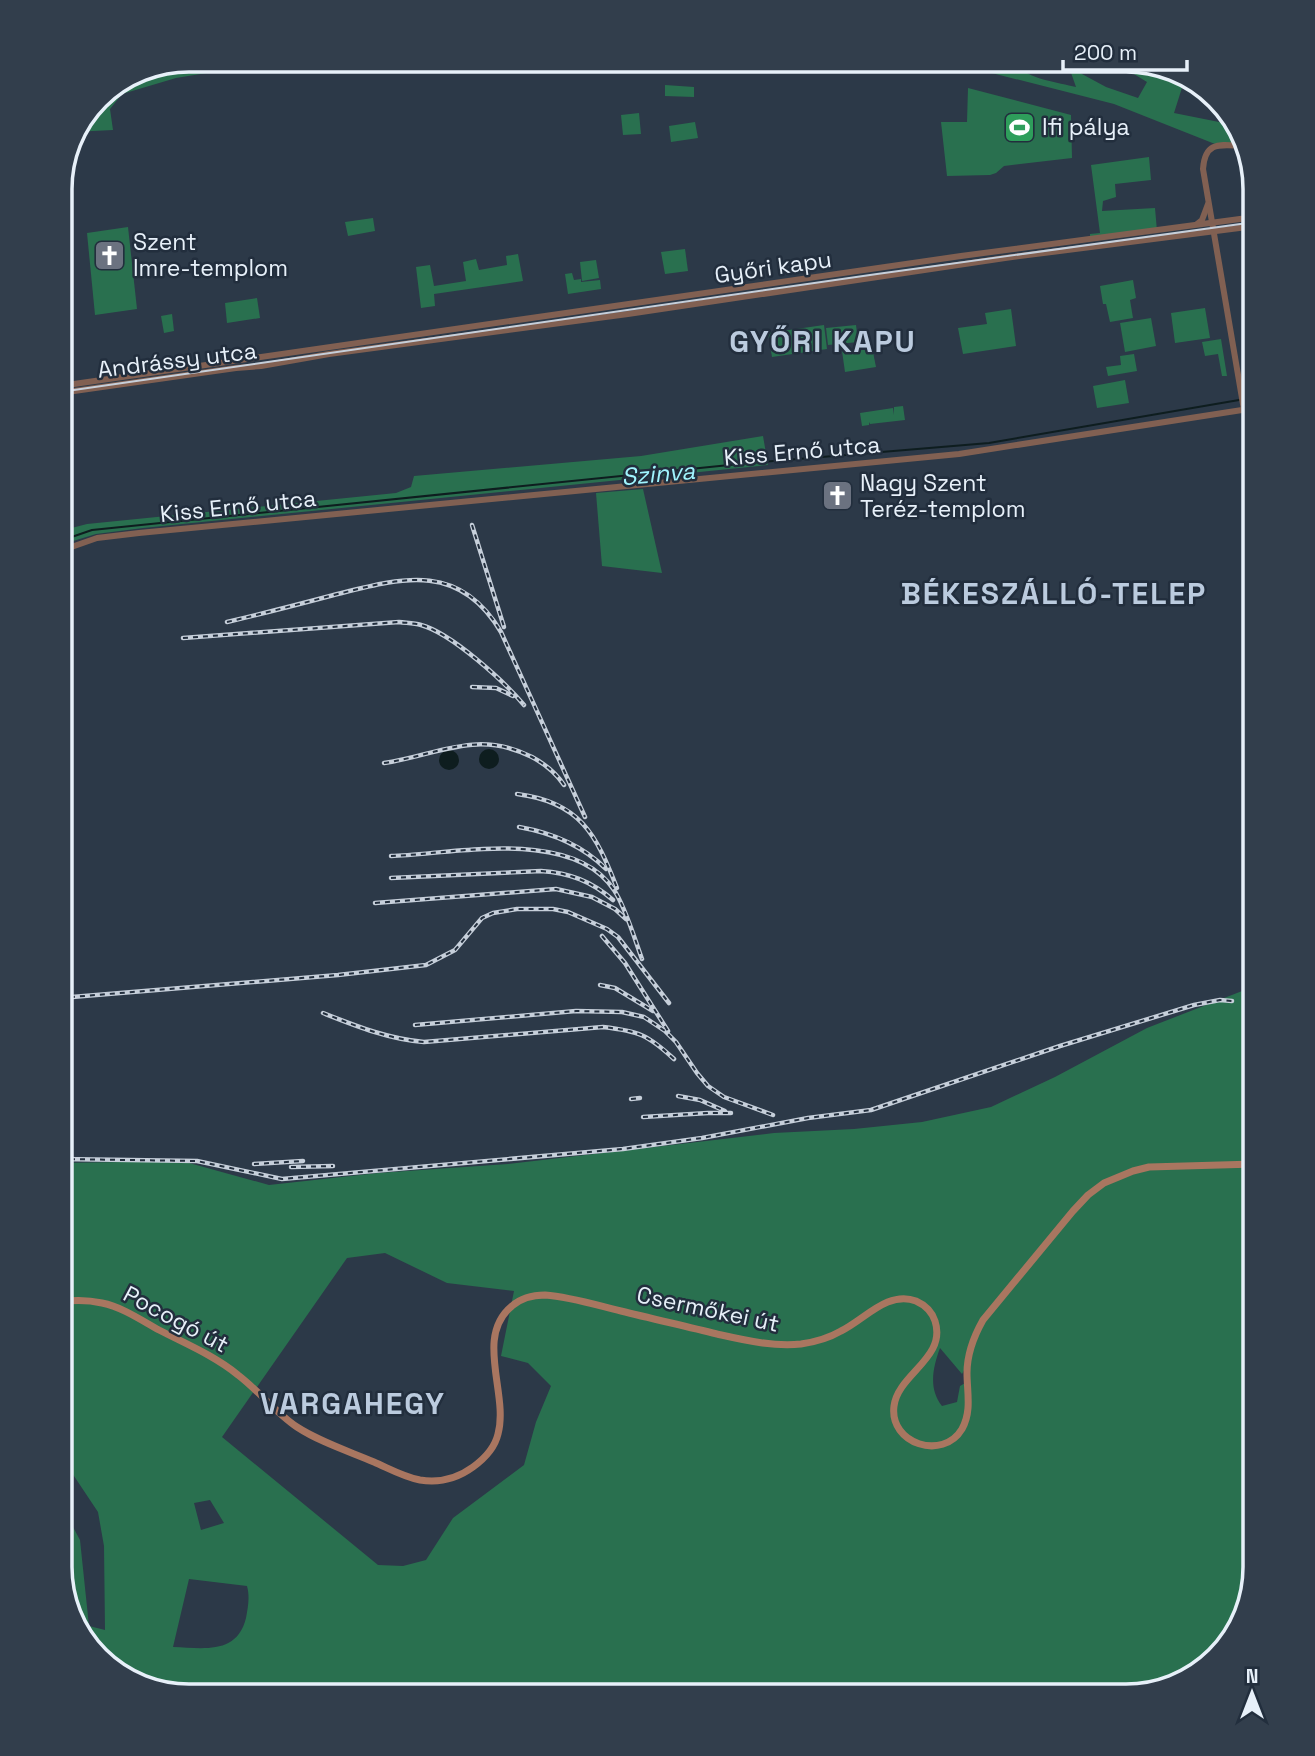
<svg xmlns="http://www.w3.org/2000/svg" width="1315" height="1756" viewBox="0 0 1315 1756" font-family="'Space Grotesk',sans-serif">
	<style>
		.green { fill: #29704f; fill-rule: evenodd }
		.water { fill: #0e1d1f }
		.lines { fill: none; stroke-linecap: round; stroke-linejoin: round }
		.stream { stroke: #0e1d1f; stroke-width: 2 }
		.tertiary { stroke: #816052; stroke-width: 6 }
		.secondary { stroke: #a97660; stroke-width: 7 }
		.tram { stroke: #c6cfda; stroke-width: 2 }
		.rail-casing { stroke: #c6cfda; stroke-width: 4.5 }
		.rail { stroke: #222e3d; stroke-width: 2; stroke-dasharray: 5; stroke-linecap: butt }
		.labels { text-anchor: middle; stroke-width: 5; stroke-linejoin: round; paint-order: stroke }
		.poi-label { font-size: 23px; fill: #e7f0f9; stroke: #222e3d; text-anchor: start }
		.street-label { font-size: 23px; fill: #e7f0f9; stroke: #222e3d }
		.water-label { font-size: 24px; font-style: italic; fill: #a0f4fe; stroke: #222e3d }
		.district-label { font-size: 30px; font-weight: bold; letter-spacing: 2px; fill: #bbcbde; stroke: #222e3d }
		.rim { fill: none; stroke: #e7f0f9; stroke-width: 3.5 }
	</style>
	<rect width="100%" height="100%" fill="#2c3948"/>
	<g class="green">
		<polygon points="189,60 255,60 255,63 231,69 176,78 122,94 110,109 113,130 73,132 103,92"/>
		<path d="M 945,60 L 1013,60 C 1023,79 1057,82 1076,87 L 1069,67 L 1106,87 L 1138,98 L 1147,82 L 1111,60 L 1134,60 L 1186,75 L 1174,113 L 1239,126 L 1243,142 L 1215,144 L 1114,104 L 984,71 L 948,69 Z"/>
		<polygon points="665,85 694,87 694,97 665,96"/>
		<polygon points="968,88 1071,115 1072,158 1004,166 996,173 990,175 947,176 941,122 967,122"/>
		<polygon points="639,113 641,134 623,135 621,115"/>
		<polygon points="695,122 698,138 671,142 669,126"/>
		<polygon points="1149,157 1151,180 1115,184 1116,197 1103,201 1102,211 1155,208 1157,231 1090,237 1090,234 1100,233 1091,165"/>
		<polygon points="373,218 375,231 348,236 345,222"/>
		<polygon points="128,227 137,309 95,315 87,233"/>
		<polygon points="685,249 688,271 665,274 661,252"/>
		<polygon points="518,254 523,281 434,294 435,306 421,308 416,267 430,265 434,286 466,281 463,262 476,259 479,270 507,265 506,256"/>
		<polygon points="596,260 599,278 582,281 580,262"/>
		<polygon points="572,273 574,280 581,279 581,282 600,280 601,289 568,294 565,274"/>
		<polygon points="1133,280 1136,298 1130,300 1133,318 1110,322 1106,304 1103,304 1100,286"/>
		<polygon points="257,298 260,318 227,323 225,303"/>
		<polygon points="1205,308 1210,338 1175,343 1171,313"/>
		<polygon points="1011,309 1016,346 963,354 958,328 987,324 985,313"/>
		<polygon points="172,314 174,331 164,333 161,316"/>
		<polygon points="1151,318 1156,346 1125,352 1120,323"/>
		<polygon points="824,325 827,349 772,357 768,333"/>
		<polygon points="856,325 858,342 828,345 826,328"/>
		<polygon points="1221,339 1227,376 1222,376 1218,354 1205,356 1202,342"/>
		<polygon points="872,347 876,367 845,372 842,351"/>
		<polygon points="1134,354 1137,371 1108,376 1106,367 1121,365 1120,356"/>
		<polygon points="1125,380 1129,403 1097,408 1093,386"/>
		<polygon points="903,406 905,420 870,424 869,422 869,425 862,426 860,413 893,408 894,415 894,407"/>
		<polygon points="763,436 768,465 143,528 96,534 60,545 60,531 87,524 396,493 411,487 414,476 641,456"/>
		<polygon points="643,489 662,573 602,566 596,493"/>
		<path d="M 1255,986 L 1255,1113 L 1251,1113 L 1251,1133 L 1255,1136 L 1255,1568 L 1238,1632 L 1191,1679 L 1126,1696 L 181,1696 L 124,1679 L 77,1632 L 60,1567 L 60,1496 L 66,1514 L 80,1540 L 89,1626 L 105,1630 L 104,1546 L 98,1512 L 60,1455 L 60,1163 L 182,1161 L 269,1185 L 378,1173 L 508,1164 L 774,1133 L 854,1129 L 922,1122 L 991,1107 L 1055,1077 L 1147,1028 ZM 385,1253 L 447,1283 L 514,1291 L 501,1356 L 528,1363 L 551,1386 L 536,1422 L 524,1465 L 453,1518 L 426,1560 L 403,1566 L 378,1565 L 222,1437 L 347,1258 ZM 940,1348 L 962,1374 L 967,1365 L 967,1382 L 960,1386 L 957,1402 L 942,1406 C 928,1389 933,1367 940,1348 ZM 210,1500 L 224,1523 L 201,1530 L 194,1503 ZM 189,1579 L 247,1586 C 250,1597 248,1607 246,1618 C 237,1655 203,1648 173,1647 Z"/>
	</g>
	<g class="water">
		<circle cx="489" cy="759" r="10"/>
		<circle cx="449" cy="760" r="10"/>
	</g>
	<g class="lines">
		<g class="stream">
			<polyline points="1244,399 1255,397"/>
			<polyline points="60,541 92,530 749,463 989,443 1239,400"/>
		</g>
		<g class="tertiary">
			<path d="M 1244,146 C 1221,145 1205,140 1203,169 L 1244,410"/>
			<polyline points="1197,224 1202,220 1208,204"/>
			<polyline points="60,386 961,256 1255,217"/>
			<polyline points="60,393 236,368 261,366 329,354 628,314 1005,258 1255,226"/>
			<polyline points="60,551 97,538 139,533 959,454 1255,408"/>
		</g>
		<path class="secondary" d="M 60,1302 C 73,1300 88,1300 102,1303 C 122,1307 141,1320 159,1330 C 186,1344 215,1356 238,1375 C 259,1391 275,1412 297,1427 C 320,1442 348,1451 374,1462 C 388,1468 404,1477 420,1480 C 439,1483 458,1478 473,1467 C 484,1459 495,1447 498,1434 C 509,1394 474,1337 512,1306 C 521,1298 533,1295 545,1295 C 571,1297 596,1305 621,1311 C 653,1319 685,1326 717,1334 C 744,1340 773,1347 801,1344 C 815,1342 829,1338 841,1331 C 864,1320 888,1290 916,1301 C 925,1305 932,1312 935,1321 C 947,1358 898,1374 894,1406 C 889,1444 943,1461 962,1429 C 972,1411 967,1392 967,1373 C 967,1354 974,1336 983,1320 L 1073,1211 L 1088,1195 L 1104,1183 L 1133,1171 L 1149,1167 L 1255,1164"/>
		<polyline class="tram" points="60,392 877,274 1255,222"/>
		<defs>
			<g id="rail">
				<polyline points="472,525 504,627"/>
				<path d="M 227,622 C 261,614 296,605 330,596 C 398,579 458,559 501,632 L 585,817"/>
				<path d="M 183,638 L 399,622 C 406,623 414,623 421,625 C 451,633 504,681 524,705"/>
				<polyline points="472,687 496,688 513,696"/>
				<path d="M 384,763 C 438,755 477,729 532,757 C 545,764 556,773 564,785"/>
				<path d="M 517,794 C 580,802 596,834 617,888"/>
				<path d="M 519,827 C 553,833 582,845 606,869"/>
				<path d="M 391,856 C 454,854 573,827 614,890 C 625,906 635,940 642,959"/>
				<path d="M 391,878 L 541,871 C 570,873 591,881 613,900"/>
				<polyline points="375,903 556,889 592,897 615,909 626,919"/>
				<polyline points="602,936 625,963 668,1031"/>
				<polyline points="600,985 615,988 653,1011"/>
				<polyline points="60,998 338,975 426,965 455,950 482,918 493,913 517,909 553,909 568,912 607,929 618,937 669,1003"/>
				<path d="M 323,1013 C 356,1026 388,1039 424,1042 L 603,1027 C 639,1031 648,1035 674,1059"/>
				<polyline points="415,1025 576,1011 622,1012 644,1017 665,1031 676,1042 697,1073 708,1086 724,1097 773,1115"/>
				<polyline points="678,1096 700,1100 725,1111"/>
				<polyline points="631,1099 640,1098"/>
				<polyline points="643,1117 708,1113 731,1113"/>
				<polyline points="60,1159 197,1161 282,1179 623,1149 702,1138 808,1118 871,1110 1060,1046 1194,1005 1220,1000 1232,1001"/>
				<polyline points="254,1164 303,1161"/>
				<polyline points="291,1167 333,1166"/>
			</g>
		</defs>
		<use href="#rail" class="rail-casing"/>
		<use href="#rail" class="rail"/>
	</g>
	<defs>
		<symbol id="stadium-square" viewBox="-11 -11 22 22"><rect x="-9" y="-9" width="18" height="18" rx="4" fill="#2e9e5b" stroke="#222e3d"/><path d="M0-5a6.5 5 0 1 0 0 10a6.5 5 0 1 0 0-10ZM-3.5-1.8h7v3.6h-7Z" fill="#fff"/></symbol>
		<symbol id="church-square" viewBox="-11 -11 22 22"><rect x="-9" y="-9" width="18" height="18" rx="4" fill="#6b7280" stroke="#222e3d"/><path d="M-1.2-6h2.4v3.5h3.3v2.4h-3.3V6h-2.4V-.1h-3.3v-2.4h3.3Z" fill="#fff"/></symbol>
	</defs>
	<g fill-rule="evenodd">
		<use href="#stadium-square" x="1002" y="110" width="35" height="35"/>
		<use href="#church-square" x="92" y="238" width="35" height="35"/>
		<use href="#church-square" x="820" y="478" width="35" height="35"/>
	</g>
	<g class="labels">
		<g class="poi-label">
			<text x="1042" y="135">Ifi pálya</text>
			<text x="133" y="250">Szent<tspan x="133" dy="26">Imre-templom</tspan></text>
			<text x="860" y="491">Nagy Szent<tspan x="860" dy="26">Teréz-templom</tspan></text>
		</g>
		<g class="street-label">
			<text transform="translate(773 267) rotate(-8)" y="8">Győri kapu</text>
			<text transform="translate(177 360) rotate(-7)" y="8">Andrássy utca</text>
			<text transform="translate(802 451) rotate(-5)" y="8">Kiss Ernő utca</text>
			<text transform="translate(238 506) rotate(-6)" y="8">Kiss Ernő utca</text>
			<text transform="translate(708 1309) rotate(12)" y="8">Csermőkei út</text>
			<text transform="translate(176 1319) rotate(28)" y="8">Pocogó út</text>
		</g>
		<g class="water-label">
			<text transform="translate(658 474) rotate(-5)" y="8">Szinva</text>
		</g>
		<g class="district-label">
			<text x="823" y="352">GYŐRI KAPU</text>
			<text x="1054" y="604">BÉKESZÁLLÓ-TELEP</text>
			<text x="353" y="1414">VARGAHEGY</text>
		</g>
	</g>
	<path d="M0 0H1315V1756H0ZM189 72H1126A117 117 0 0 1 1243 189V1567A117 117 0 0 1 1126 1684H189A117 117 0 0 1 72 1567V189A117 117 0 0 1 189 72Z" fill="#323e4c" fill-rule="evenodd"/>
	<path class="rim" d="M189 72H1126A117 117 0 0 1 1243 189V1567A117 117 0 0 1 1126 1684H189A117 117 0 0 1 72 1567V189A117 117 0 0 1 189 72Z"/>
	<g transform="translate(1252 1693)" stroke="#222e3d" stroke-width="5" paint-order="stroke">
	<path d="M0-5L12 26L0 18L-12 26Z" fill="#e7f0f9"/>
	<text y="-10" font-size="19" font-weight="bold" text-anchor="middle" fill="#e7f0f9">N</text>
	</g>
	<path d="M1063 60v10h124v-10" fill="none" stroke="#e7f0f9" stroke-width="3.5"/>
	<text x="1074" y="60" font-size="21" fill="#e7f0f9" stroke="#222e3d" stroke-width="5" paint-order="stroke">200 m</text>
</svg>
